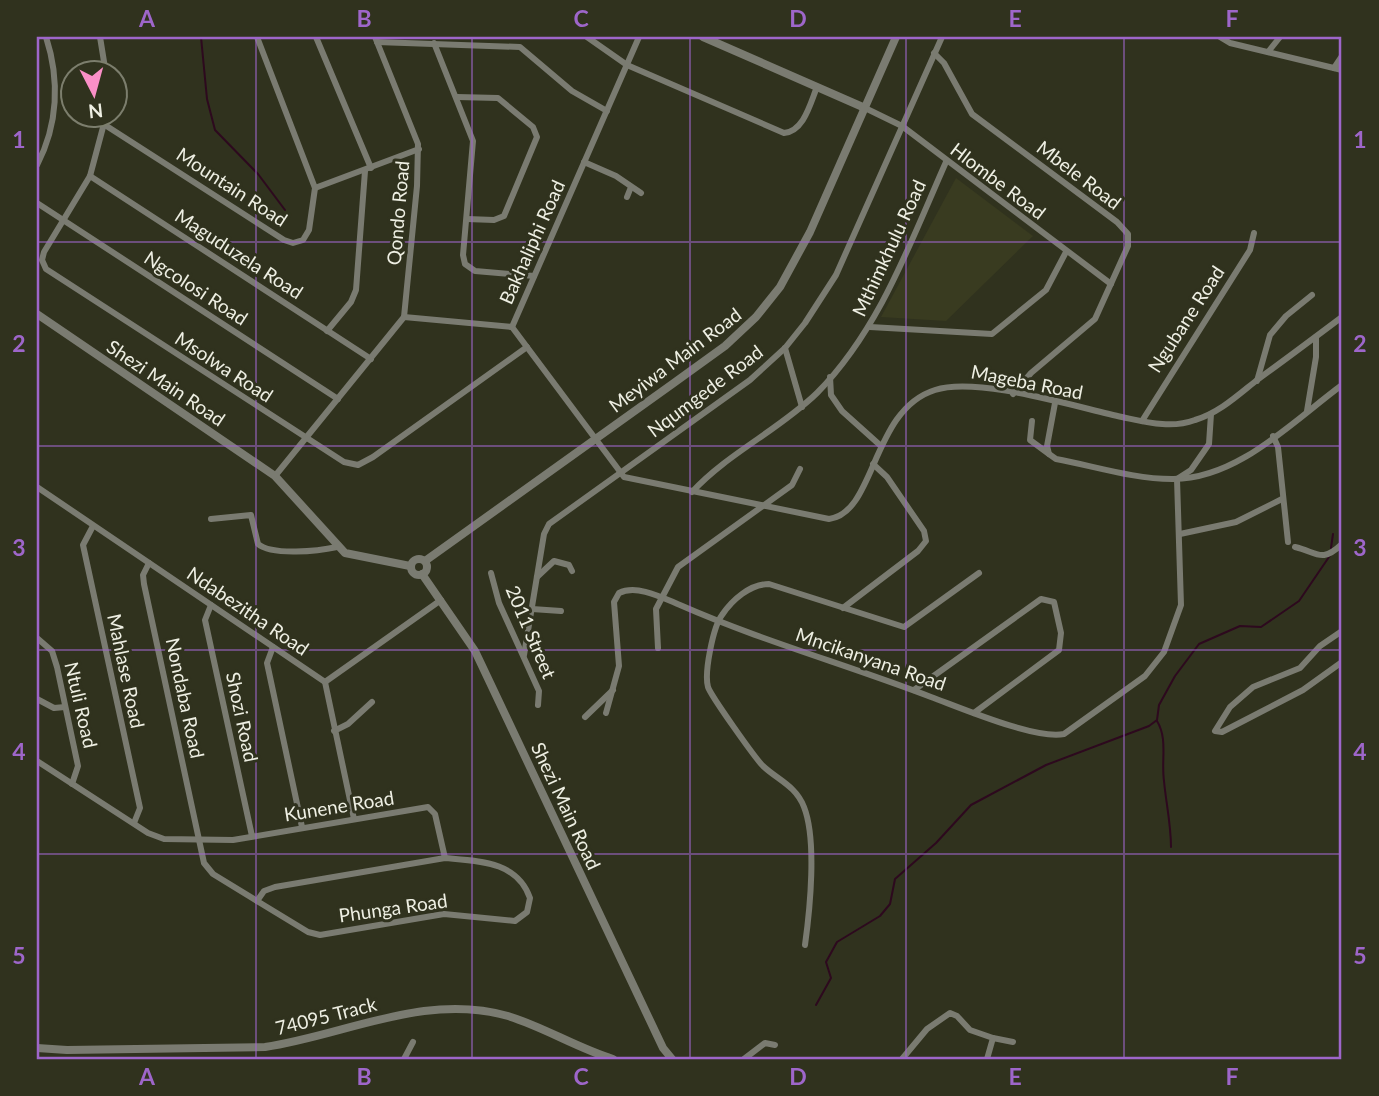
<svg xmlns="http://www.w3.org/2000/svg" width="1379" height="1096" viewBox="0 0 1379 1096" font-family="Lato,sans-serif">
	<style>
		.built { fill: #393b20 }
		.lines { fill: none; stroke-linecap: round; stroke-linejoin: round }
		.stream { stroke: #2d091e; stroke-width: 2 }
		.minor { stroke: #7a7b71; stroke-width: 6 }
		.tertiary { stroke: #7a7b71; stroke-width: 8 }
		.grid { fill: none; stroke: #9e66ca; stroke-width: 2; stroke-opacity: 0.55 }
		.labels { text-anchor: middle; stroke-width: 6; stroke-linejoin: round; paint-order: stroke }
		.street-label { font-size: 19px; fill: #eeefe3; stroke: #30321e }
		.neatline { fill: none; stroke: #9e66ca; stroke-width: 2.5 }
		.grid-label { font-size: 23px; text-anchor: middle; font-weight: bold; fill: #9e66ca }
	</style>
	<rect width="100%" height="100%" fill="#30321e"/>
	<polygon class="built" points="956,178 1033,236 946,321 881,317"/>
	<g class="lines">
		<g class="stream">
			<polyline points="201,37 207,99 215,130 258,174 285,210"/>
			<polyline points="1331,548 1333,534"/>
			<path d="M 1157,721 C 1168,739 1161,760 1164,781 C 1166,803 1171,824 1171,847"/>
			<polyline points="816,1005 831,978 826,962 837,942 880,916 890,904 895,879 936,843 971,805 1046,765 1149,726 1157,720 1159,705 1175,676 1199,644 1240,626 1261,627 1299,601 1331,554"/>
		</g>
		<g class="minor">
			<polyline points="100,37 106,74"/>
			<polyline points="316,37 371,168"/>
			<polyline points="375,37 418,144 417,186 404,317"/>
			<path d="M 587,37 L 627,65 L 784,133 C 804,131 810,104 817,87"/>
			<polyline points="1220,37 1230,43 1342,70"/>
			<polyline points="377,42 520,47 572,91 607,111"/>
			<polyline points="434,43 473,141 463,255 465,264 475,271 534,276"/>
			<polyline points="1268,52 1280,37"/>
			<polyline points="934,53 944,63 972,114 1117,222 1128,234 1128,246 1095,319 1031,373 1013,394"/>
			<polyline points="1334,68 1342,56"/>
			<polyline points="457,97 498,98 533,127 537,137 504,216 494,220 467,219"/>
			<polyline points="865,108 902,126 1111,284"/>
			<polyline points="106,116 90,176 44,252 42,260 46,269 344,462 358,465 373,457 527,347"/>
			<polyline points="105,125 284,240 293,243 303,240 309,230 315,188 257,37"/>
			<polyline points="584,162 616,176 641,193"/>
			<path d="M 37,165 C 58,125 60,80 46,37"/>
			<polyline points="90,176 371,359"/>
			<polyline points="315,188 419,149"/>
			<polyline points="627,197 631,187"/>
			<polyline points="37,203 338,399"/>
			<path d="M 512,327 L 624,477 L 829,519 C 876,513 871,410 935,390 C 977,376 1076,407 1122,417 C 1146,422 1171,429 1195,420 C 1219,413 1238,395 1257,380 C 1286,359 1314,338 1342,317"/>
			<polyline points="870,327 992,334 1046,290 1066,252"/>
			<polyline points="327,331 351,302 356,290 365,171"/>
			<polyline points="785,348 802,407"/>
			<polyline points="830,377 831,395 842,411 881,446"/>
			<polyline points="1257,381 1270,335 1286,316 1312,295"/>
			<path d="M 1055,403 L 1047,446 L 1049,454 L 1056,459 C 1094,466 1134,479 1172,479 C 1237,480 1293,421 1342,385"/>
			<polyline points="1307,411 1316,357 1316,337"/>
			<polyline points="1032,421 1030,440 1049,454"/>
			<polyline points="1142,421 1250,250 1254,233"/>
			<polyline points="1273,436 1278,447 1288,542"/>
			<polyline points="275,476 404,317 512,327 639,37"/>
			<polyline points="37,487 325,682 441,600"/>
			<path d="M 692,492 C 728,453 779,430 817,393 C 880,329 910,243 946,162"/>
			<path d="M 211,519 L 251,515 L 258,544 C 272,556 319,551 337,547"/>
			<polyline points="93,526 83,545 140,808 134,823"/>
			<polyline points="1180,534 1236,522 1282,499"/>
			<path d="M 1295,547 C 1317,552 1321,564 1342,544"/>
			<polyline points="149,563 143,575 144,584 204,863 213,874 257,901"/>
			<polyline points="491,573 499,603 539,691 538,705"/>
			<polyline points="537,577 554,561 569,565 572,571"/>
			<polyline points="211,605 205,620 252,836"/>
			<polyline points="843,608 918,551 926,541 924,531 887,477 873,464"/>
			<polyline points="532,609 561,611"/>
			<polyline points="1342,631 1320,646 1300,668 1253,687 1230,707 1215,731 1222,732 1303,690 1342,662"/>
			<polyline points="37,638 52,651 57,667 78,766 72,784"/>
			<polyline points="273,647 267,663 302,827"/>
			<polyline points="658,648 656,609 678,567 792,485 800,469"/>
			<polyline points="524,655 544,534 549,524 750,380 785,348 805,323 836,275 942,37"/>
			<polyline points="325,682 354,819"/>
			<polyline points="914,690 1041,599 1054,602 1061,633 1059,650 974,713"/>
			<polyline points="37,699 54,708 65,707"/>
			<path d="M 606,713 L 619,666 L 614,602 L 619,593 C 637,584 663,598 680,605 C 762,641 848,665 931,697 C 961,708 1036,740 1064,734 L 1145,676 L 1164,652 L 1181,605 L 1177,479 L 1191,470 L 1209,444 L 1211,414"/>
			<polyline points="585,717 613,690"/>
			<polyline points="334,731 348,724 372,702"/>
			<polyline points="37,761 148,833 164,839 233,840 428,807 435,814 445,858"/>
			<path d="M 445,858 C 479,861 517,861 530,898 L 527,912 L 515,921 L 444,914 L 320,935 L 308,932 L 257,901 L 264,891 L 275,887 Z"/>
			<path d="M 805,945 C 810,909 817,840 804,807 C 796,786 778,780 763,766 C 755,758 711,696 708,687 C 704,673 713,627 722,615 C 732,600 750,584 769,584 L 904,627 L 979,573"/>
			<polyline points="993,1038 1013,1042"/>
			<polyline points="404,1059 413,1042"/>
			<polyline points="744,1059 765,1043 775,1045"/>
			<polyline points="902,1059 927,1029 950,1013 957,1016 970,1030 993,1038 987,1059"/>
		</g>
		<g class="tertiary">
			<polyline points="703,37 865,108"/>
			<polyline points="37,314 275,476 345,553 410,566"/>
			<circle cx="419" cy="567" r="8"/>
			<polyline points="425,561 671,385 725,346 756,317 780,287 810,232 896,37"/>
			<polyline points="422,574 475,651 663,1048 672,1059"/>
			<path d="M 37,1048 L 67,1050 L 265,1047 C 346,1035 425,992 508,1016 C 544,1027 577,1048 613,1059"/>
		</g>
	</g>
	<path class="grid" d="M 256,37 L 256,1059M 472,37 L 472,1059M 690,37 L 690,1059M 906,37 L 906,1059M 1124,37 L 1124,1059M 37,242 L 1342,242M 37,446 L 1342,446M 37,650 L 1342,650M 37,854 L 1342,854"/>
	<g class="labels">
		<g class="street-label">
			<text transform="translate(1079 175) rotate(37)" y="7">Mbele Road</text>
			<text transform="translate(998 181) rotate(37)" y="7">Hlombe Road</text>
			<text transform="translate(232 187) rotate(33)" y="7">Mountain Road</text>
			<text transform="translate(398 213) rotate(-85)" y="7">Qondo Road</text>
			<text transform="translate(532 242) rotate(-66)" y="7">Bakhaliphi Road</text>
			<text transform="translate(889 248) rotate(-65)" y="7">Mthimkhulu Road</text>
			<text transform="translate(239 254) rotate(33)" y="7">Maguduzela Road</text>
			<text transform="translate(196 288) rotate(33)" y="7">Ngcolosi Road</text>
			<text transform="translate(1186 319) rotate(-57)" y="7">Ngubane Road</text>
			<text transform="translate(675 360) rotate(-37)" y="7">Meyiwa Main Road</text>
			<text transform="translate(224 367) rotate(33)" y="7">Msolwa Road</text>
			<text transform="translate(1027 382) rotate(11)" y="7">Mageba Road</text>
			<text transform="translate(166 383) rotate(34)" y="7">Shezi Main Road</text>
			<text transform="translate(705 391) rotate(-37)" y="7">Nqumgede Road</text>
			<text transform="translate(248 611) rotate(34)" y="7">Ndabezitha Road</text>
			<text transform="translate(531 632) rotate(67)" y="7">2011 Street</text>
			<text transform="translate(871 659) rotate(19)" y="7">Mncikanyana Road</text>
			<text transform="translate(126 671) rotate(78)" y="7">Mahlase Road</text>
			<text transform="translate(185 698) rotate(78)" y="7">Nondaba Road</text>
			<text transform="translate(81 705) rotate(77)" y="7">Ntuli Road</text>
			<text transform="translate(242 717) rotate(78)" y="7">Shozi Road</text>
			<text transform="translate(339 806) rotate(-9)" y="7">Kunene Road</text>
			<text transform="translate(566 806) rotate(65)" y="7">Shezi Main Road</text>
			<text transform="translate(393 908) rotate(-8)" y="7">Phunga Road</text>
			<text transform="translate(326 1016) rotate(-14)" y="7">74095 Track</text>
		</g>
	</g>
	<rect width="1379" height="1096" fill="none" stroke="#30321e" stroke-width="77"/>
	<g transform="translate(94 94) rotate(174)"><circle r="33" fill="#30321e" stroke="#7c7e6d" stroke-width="2"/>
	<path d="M0-5L12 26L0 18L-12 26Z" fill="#fa8fc7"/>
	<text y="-10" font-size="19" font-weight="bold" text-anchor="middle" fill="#eeefe3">N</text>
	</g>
	<rect x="38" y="38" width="1302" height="1020" class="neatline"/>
	<g class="grid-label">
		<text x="147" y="27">A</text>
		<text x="364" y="27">B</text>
		<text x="581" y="27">C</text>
		<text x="798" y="27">D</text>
		<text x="1015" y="27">E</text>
		<text x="1232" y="27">F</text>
		<text x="19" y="148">1</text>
		<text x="1360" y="148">1</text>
		<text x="19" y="352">2</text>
		<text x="1360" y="352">2</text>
		<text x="19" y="556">3</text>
		<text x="1360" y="556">3</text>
		<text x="19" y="760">4</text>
		<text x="1360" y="760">4</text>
		<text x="19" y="964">5</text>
		<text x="1360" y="964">5</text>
		<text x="147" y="1085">A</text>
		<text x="364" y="1085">B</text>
		<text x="581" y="1085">C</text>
		<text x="798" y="1085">D</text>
		<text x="1015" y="1085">E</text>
		<text x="1232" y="1085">F</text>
	</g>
</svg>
